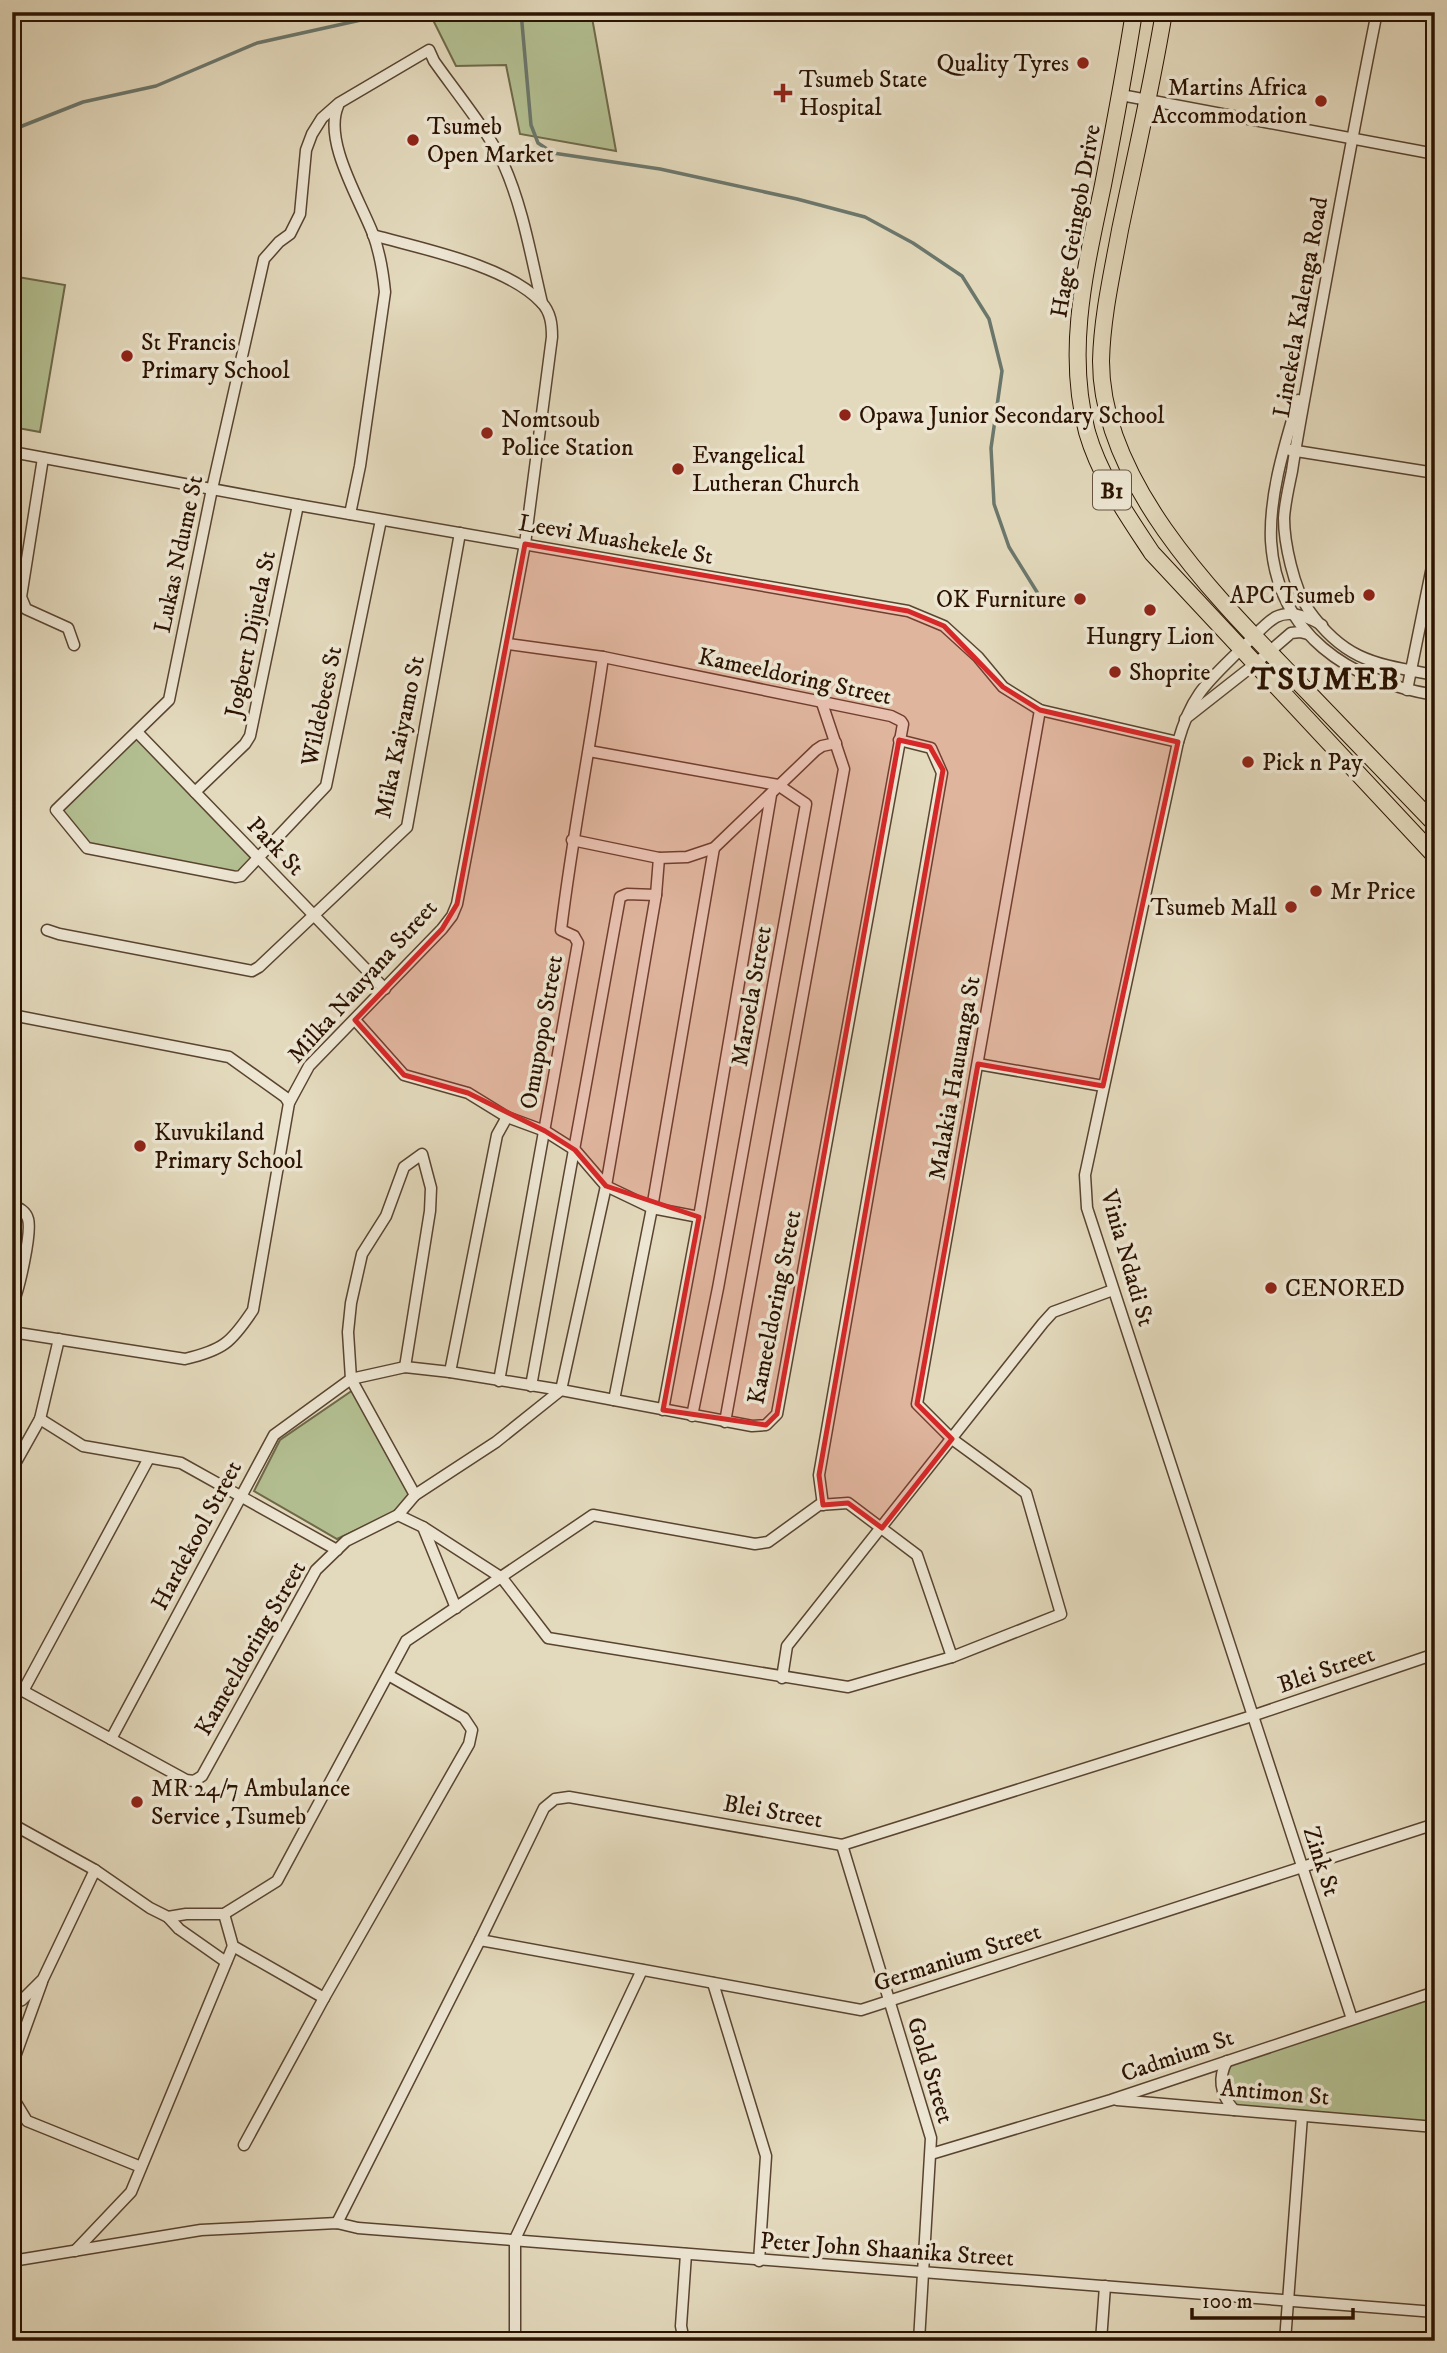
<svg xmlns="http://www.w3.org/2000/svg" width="1447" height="2353" viewBox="0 0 1447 2353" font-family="'IM FELL DW Pica',serif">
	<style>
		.green { fill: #b3bf91; stroke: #6f6949; stroke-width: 2 }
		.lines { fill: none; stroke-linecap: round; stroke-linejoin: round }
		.stream { stroke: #6b776c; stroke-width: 3.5 }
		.minor-casing { stroke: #594430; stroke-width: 13 }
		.highway-casing { stroke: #2b1301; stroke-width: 18 }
		.minor { stroke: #ede6d3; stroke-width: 10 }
		.highway { stroke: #e3d9bc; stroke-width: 16 }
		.marked { fill: #d62828; fill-opacity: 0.2; stroke: #d62828; stroke-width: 5; stroke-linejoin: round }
		.poi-dot { fill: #8f2418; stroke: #ede6d3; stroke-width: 2.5 }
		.labels { text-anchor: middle; stroke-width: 7; stroke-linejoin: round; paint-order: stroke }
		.shield { fill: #ede6d3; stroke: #655240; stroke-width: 2 }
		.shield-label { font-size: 23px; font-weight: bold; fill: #2b1301 }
		.poi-label { font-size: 24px; fill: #2b1301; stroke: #ede6d3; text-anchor: start }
		.street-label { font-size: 24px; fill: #2b1301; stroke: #ede6d3 }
		.district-label { font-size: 32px; font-weight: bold; letter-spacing: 2px; fill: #2b1301; stroke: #ede6d3 }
	</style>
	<rect width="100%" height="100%" fill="#e3d9bc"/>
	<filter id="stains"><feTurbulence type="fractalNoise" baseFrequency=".00286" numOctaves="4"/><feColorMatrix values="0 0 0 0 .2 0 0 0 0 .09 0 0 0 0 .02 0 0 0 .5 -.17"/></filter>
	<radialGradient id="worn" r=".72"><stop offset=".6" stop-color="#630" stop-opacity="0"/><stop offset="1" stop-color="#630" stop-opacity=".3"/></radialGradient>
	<g class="green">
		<polygon points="429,12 591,12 616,151 520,134 506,65 456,66"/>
		<polygon points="12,276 65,285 40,432 12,427"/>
		<polygon points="137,732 259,858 241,876 87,848 58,807"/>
		<polygon points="356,1388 412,1489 397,1511 337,1539 254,1491 280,1440"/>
		<polygon points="1435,1992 1435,2127 1234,2110 1223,2095 1227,2061"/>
	</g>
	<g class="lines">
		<g class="stream">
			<polyline points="521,12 531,125 538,143 553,153 660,169 797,199 865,217 913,243 962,276 989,319 1002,371 991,448 994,504 1009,547 1037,592"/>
			<polyline points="12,130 83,102 156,86 257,43 397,12"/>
		</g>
		<defs>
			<g id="minor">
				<path d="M 1377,12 C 1354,125 1334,238 1313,351 C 1306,391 1298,431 1292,471 C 1289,486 1285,502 1284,518 C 1284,543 1294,588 1308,609 C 1345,662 1377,664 1435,675"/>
				<polyline points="1121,95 1435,154"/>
				<path d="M 338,106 C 323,141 360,200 373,234 C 380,253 383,272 385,292 L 360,466 L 350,514"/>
				<path d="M 1298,400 C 1285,444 1269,494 1271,541 C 1277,635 1349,681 1435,695"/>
				<polyline points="1290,450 1435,473"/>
				<polyline points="12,452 298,505 908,611 944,626 978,657 1003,687 1040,710 1178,742"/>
				<polyline points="43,458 21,597 26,609 68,628 74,645"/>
				<path d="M 381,520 L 326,786 L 241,876 L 236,877 L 87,848 L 56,810 L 169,700 L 212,489 L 264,259 L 279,242 L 290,234 L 300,214 L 306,150 L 312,134 L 322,118 L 339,103 L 429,50 L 434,61 C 455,91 488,131 503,163 C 523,207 531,257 542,303"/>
				<path d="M 1322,625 C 1310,618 1291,609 1276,617 C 1265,623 1254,637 1244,646 C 1209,681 1192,692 1178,742 L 1085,1175 L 1087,1208 L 1352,2019"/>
				<polyline points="1407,690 1435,552"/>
				<polyline points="1185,719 1255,664 1291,633 1300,632 1308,634"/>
				<polyline points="137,732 385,989"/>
				<polyline points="589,751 778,785 806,804 718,1288 692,1416"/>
				<polyline points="195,792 245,744 250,736 298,505"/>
				<polyline points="572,840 659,858 687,857 714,848 816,750 822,746 836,743"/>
				<polyline points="47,930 59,934 252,971 259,967 407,827 460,533"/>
				<polyline points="12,1015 229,1057 285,1097 289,1103"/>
				<polyline points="355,1020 404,1075 468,1093 507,1117 545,1131 575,1150 606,1186 652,1208 699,1217"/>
				<polyline points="978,1064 1103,1086"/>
				<path d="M 12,1205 C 19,1208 26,1211 28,1219 C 32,1232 19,1291 12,1305"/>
				<path d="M 12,1332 L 185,1359 C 223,1350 231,1343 253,1310 L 289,1103 L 309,1066 L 442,929 L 452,916 L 457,904 L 525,544 L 552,337 C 552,325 551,312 541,302 C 506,265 422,249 373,235"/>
				<polyline points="405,1367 430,1211 431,1188 422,1154 404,1167 386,1216 362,1254 351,1303 348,1332 351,1379 415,1495"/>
				<polyline points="450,1372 497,1135 507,1117"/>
				<path d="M 499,1381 L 578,943 L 574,936 L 561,930 C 572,838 590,748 603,657"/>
				<polyline points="531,1386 620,897 627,894 656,895"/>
				<polyline points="614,1400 652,1208 714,848"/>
				<polyline points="663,1410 699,1217 771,795"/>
				<polyline points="40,1419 83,1446 181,1463 337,1550"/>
				<polyline points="725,1422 844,769 822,703"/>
				<polyline points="12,1469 40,1419 59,1339"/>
				<polyline points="823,1505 819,1475 942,773 931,748 899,740"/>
				<polyline points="398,1515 423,1527 502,1578 548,1638 848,1687 952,1657 1061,1614 1026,1493 952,1439 917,1404 1040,710"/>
				<polyline points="423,1527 456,1608"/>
				<polyline points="782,1678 787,1646 1043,1323 1053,1312 1113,1290"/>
				<polyline points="12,1685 186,1780 194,1781 202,1776 316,1570 346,1541 398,1515 415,1495 496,1442 561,1390 752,1426 766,1425 777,1414 903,724 901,721 891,716 603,657 508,644"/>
				<polyline points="23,1691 149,1458"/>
				<polyline points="111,1739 274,1435 351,1379 405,1367 450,1372 561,1390 606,1186 656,895 659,858"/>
				<polyline points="12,1824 95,1870 150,1908 168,1917 186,1914 224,1914 277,1881 406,1641 593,1515 755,1544 768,1542 819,1505 848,1503 917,1555 952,1657"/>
				<polyline points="842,1845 931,2138 919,2341"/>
				<polyline points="224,1914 233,1946 324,1998"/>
				<polyline points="168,1917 179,1929 226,1962"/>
				<polyline points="480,1940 861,2010 1435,1824"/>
				<polyline points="713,1983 766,2156 759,2261"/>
				<polyline points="12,2004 22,2000 43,1979 95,1870"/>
				<path d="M 1227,2061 C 1217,2079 1221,2095 1234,2110"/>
				<polyline points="12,2065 42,1982"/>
				<polyline points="12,2096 27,2121 141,2167"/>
				<polyline points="1117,2100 1435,2127"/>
				<polyline points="244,2145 324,1998 469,1744 472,1730 464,1718 390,1676"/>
				<polyline points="931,2154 1111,2100 1435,1992"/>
				<polyline points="337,2223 480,1940 544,1808 555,1799 569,1797 842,1845 1252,1716 1435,1654"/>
				<polyline points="75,2251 131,2192 233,1946"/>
				<polyline points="12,2261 201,2230 337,2223 358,2228 1435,2312"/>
				<polyline points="515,2341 515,2239 642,1970"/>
				<polyline points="684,2341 681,2326 686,2254"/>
				<polyline points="1101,2341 1105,2286"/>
				<polyline points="1285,2341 1302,2116"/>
			</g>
			<g id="highway">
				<path d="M 1134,12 C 1125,70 1114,128 1103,185 C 1086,267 1065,349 1087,432 C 1100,477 1127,515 1152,553 L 1435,856"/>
				<path d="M 1164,12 C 1152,85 1135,158 1120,230 C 1112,274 1102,317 1101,361 C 1101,486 1222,603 1303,687 C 1347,733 1391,778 1435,824"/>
			</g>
		</defs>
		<use href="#minor" class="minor-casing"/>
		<use href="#highway" class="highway-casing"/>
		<use href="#minor" class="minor"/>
		<use href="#highway" class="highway"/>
	</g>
	<path class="marked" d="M 525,544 L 908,611 L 944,626 L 1003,687 L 1040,710 L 1178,742 L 1103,1086 L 978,1064 L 917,1404 L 952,1439 L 882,1528 L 848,1503 L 823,1505 L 819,1475 L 943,770 L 930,747 L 899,740 L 777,1414 L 766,1425 L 663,1410 L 699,1217 L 606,1186 L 575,1150 L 545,1131 L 468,1093 L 404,1075 L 355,1020 L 442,929 L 457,904 Z"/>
	<g class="poi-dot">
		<circle cx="1083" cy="63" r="7"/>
		<path d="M779.5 82.5h7v7h7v7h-7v7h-7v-7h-7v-7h7z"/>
		<circle cx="1321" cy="101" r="7"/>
		<circle cx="413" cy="140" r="7"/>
		<circle cx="127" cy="356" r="7"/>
		<circle cx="845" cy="415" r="7"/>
		<circle cx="487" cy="433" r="7"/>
		<circle cx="678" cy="469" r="7"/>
		<circle cx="1369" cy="595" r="7"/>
		<circle cx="1080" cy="599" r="7"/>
		<circle cx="1150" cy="610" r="7"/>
		<circle cx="1115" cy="672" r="7"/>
		<circle cx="1248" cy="762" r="7"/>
		<circle cx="1316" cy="891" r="7"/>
		<circle cx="1291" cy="907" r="7"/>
		<circle cx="140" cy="1146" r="7"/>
		<circle cx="1271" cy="1288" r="7"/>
		<circle cx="137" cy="1802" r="7"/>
	</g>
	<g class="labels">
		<rect class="shield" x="1093" y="470.5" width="38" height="39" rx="5"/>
		<g class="shield-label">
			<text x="1112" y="498">B1</text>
		</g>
		<g class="poi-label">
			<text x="1069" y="71" text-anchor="end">Quality Tyres</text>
			<text x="799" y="87">Tsumeb State<tspan x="799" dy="28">Hospital</tspan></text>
			<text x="1307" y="95" text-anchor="end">Martins Africa<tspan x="1307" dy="28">Accommodation</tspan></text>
			<text x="427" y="134">Tsumeb<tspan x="427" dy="28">Open Market</tspan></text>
			<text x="141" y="350">St Francis<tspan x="141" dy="28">Primary School</tspan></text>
			<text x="859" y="423">Opawa Junior Secondary School</text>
			<text x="501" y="427">Nomtsoub<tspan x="501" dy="28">Police Station</tspan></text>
			<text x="692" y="463">Evangelical<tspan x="692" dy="28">Lutheran Church</tspan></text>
			<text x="1355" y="603" text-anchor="end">APC Tsumeb</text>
			<text x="1066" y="607" text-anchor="end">OK Furniture</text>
			<text x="1150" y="644" text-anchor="middle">Hungry Lion</text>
			<text x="1129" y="680">Shoprite</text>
			<text x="1262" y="770">Pick n Pay</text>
			<text x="1330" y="899">Mr Price</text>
			<text x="1277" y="915" text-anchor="end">Tsumeb Mall</text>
			<text x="154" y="1140">Kuvukiland<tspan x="154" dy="28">Primary School</tspan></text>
			<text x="1285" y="1296">CENORED</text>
			<text x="151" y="1796">MR 24/7 Ambulance<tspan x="151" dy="28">Service ,Tsumeb</tspan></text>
		</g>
		<g class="street-label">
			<text transform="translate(1075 221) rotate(-80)" y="8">Hage Geingob Drive</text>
			<text transform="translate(1300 307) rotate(-80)" y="8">Linekela Kalenga Road</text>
			<text transform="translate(616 539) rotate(10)" y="8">Leevi Muashekele St</text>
			<text transform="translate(178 554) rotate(-78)" y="8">Lukas Ndume St</text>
			<text transform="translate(250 634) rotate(-78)" y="8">Jogbert Dijuela St</text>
			<text transform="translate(795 676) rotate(12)" y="8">Kameeldoring Street</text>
			<text transform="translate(321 706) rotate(-78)" y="8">Wildebees St</text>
			<text transform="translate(399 737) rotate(-78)" y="8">Mika Kaiyamo St</text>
			<text transform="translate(276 846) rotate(46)" y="8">Park St</text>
			<text transform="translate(362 981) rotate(-48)" y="8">Milka Nauyana Street</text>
			<text transform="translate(751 996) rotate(-80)" y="8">Maroela Street</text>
			<text transform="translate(541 1032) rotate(-80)" y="8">Omupopo Street</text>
			<text transform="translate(954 1078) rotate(-80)" y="8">Malakia Hauuanga St</text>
			<text transform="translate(1128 1258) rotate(74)" y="8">Vinia Ndadi St</text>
			<text transform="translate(774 1307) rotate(-79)" y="8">Kameeldoring Street</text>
			<text transform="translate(196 1535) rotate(-62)" y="8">Hardekool Street</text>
			<text transform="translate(250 1648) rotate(-60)" y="8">Kameeldoring Street</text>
			<text transform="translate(1326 1669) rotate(-19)" y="8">Blei Street</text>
			<text transform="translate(773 1811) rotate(10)" y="8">Blei Street</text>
			<text transform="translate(1322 1861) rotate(72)" y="8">Zink St</text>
			<text transform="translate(957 1957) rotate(-18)" y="8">Germanium Street</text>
			<text transform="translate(1177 2055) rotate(-19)" y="8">Cadmium St</text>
			<text transform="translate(931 2070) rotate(73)" y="8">Gold Street</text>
			<text transform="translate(1275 2092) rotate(5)" y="8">Antimon St</text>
			<text transform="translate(887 2249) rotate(4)" y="8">Peter John Shaanika Street</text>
		</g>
		<g class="district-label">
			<text x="1326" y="689">TSUMEB</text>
		</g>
	</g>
	<rect width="1447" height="2353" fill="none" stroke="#e3d9bc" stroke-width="42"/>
	<rect x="14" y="14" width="1419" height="2325" fill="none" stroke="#2b1301" stroke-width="3.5"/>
	<rect x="21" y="21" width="1405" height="2311" fill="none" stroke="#2b1301" stroke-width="2"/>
	<path d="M1192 2308v10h161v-10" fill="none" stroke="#2b1301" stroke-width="3.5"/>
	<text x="1202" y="2308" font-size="21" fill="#2b1301" stroke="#ede6d3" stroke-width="5" paint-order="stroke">100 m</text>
	<rect width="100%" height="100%" filter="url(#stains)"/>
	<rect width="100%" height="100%" fill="url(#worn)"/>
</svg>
